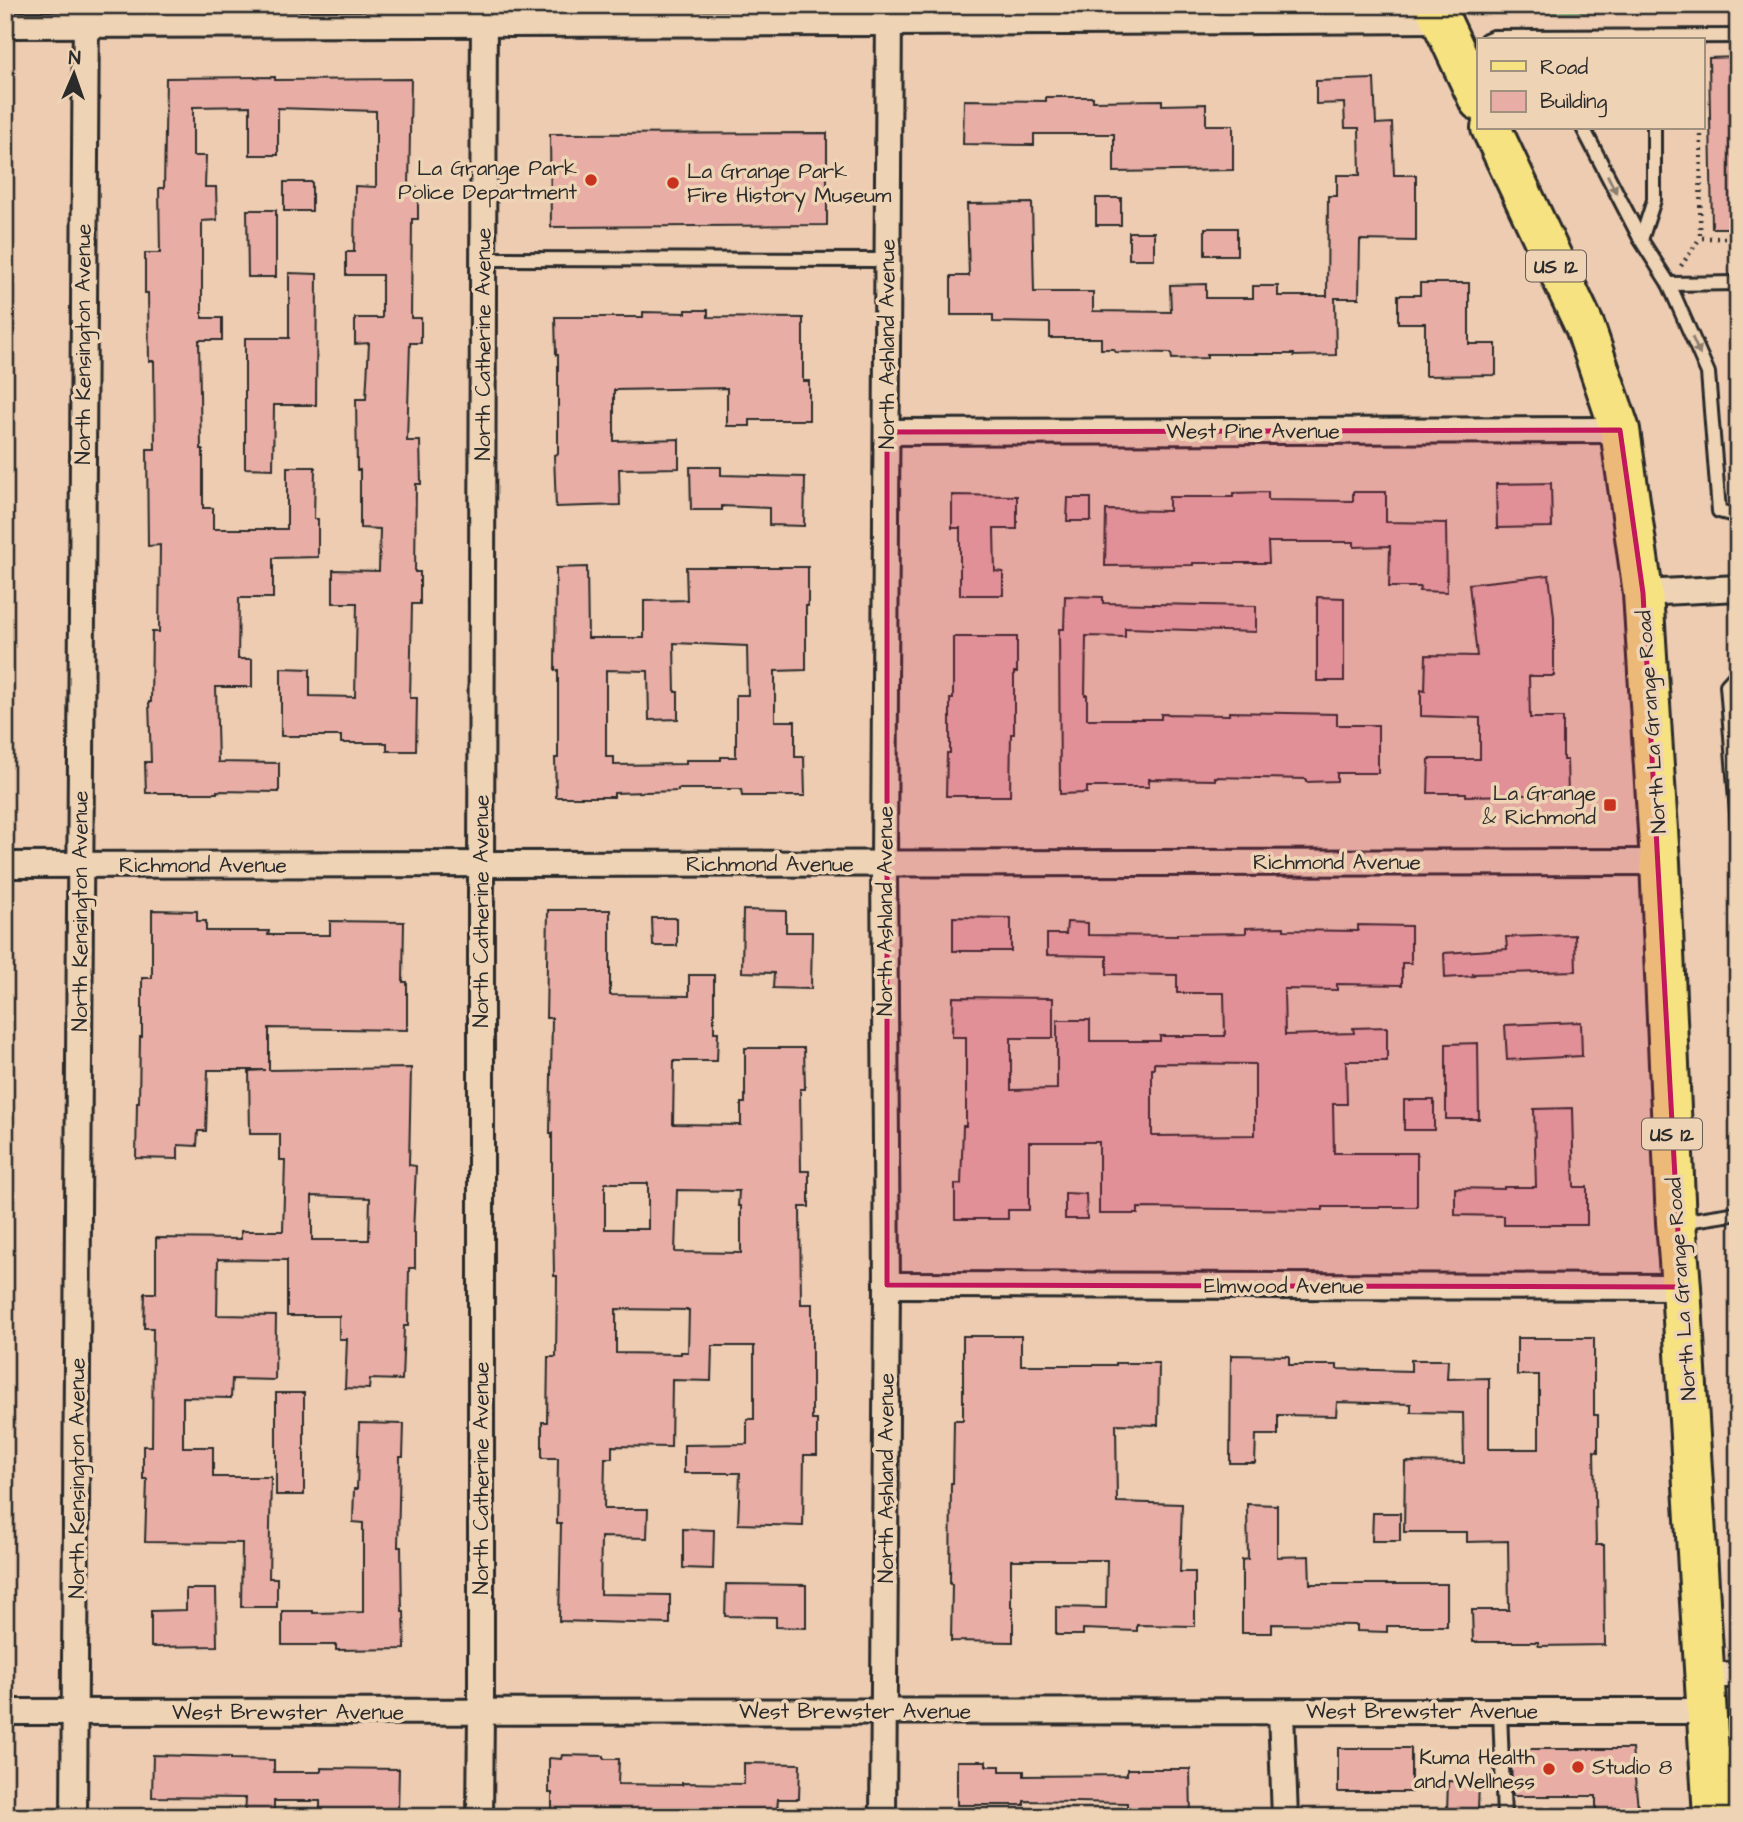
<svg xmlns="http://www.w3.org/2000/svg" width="1743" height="1822" viewBox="0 0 1743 1822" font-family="'Architects Daughter',sans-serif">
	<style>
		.park { fill: url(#park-crowns); stroke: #728a68; stroke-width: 2 }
		.building { fill: #e8aea5; stroke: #2b2b2b; stroke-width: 2; fill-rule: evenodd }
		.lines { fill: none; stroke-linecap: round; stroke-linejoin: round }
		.lane-casing { stroke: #2b2b2b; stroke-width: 18 }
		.street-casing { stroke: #2b2b2b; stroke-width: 30 }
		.primary-casing { stroke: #2b2b2b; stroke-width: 44 }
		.path { stroke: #2b2b2b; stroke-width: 4.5; stroke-dasharray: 2 5; stroke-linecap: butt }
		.lane { stroke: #eed3b5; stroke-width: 12 }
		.street { stroke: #eed3b5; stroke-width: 24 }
		.primary { stroke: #f7e281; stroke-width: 38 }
		.oneway { fill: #8c7f70 }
		.marked { fill: #c2185b; fill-opacity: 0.2; stroke: #c2185b; stroke-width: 5; stroke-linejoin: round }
		.poi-dot { fill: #c8321e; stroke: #eed3b5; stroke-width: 2.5 }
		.labels { text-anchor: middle; stroke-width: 7; stroke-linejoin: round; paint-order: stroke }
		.shield { fill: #eed3b5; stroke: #665d54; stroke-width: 2 }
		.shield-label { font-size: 19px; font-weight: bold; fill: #2b2b2b }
		.poi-label { font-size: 21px; fill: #2b2b2b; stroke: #eed3b5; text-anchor: end }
		.street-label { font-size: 21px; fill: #2b2b2b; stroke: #eed3b5 }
	</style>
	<defs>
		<pattern id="park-crowns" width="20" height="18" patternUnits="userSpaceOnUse" patternTransform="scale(1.75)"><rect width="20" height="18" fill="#b8e8a6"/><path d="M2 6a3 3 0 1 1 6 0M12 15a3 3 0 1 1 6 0" fill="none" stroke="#9ec78f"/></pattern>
	</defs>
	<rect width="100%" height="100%" fill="#edccb2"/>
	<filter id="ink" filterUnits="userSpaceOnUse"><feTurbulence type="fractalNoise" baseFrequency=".0143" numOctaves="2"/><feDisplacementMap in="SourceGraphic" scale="14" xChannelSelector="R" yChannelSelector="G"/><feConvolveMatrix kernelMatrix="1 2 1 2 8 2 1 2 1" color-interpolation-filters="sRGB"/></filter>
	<g filter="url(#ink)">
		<polygon class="park" points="1464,5 1738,5 1738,10 1469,14"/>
		<g class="building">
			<polygon points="1738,57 1738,228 1712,228 1709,58"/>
			<polygon points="275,77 275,80 411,79 409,187 418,188 418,219 412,219 411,318 421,318 421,343 410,343 407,441 420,441 421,484 416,484 415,572 420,572 420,604 412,604 410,698 417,698 416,751 387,751 387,743 341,743 341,736 281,736 281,668 310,669 310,696 355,697 357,603 333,603 333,570 379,571 380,529 360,528 360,470 357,470 356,399 366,399 369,343 355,344 355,318 382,318 382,275 346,275 346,252 354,252 355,186 376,187 376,111 278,108 278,155 250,155 250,106 193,107 193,156 206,156 205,187 216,187 217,220 202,221 202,318 222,318 222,340 199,340 201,449 203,449 203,508 213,508 213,529 287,529 287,467 315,467 314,519 318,519 318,557 273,558 273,598 239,598 238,659 252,659 252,687 216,687 218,762 279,763 279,792 217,791 217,793 146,793 145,762 151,762 149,702 151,702 152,632 159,632 160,545 148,546 147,449 155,449 154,361 149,361 148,293 145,293 145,253 160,253 159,188 164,188 166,78"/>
			<polygon points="1374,79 1376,124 1392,123 1394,175 1416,175 1416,241 1360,240 1359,298 1335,298 1336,355 1294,356 1294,354 1207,354 1207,358 1172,359 1171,353 1115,352 1114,349 1101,349 1101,338 1050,338 1050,323 993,322 993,315 951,315 951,276 969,276 967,204 1032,203 1034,292 1093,292 1093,311 1171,312 1170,285 1206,284 1206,298 1253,298 1253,286 1278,286 1278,296 1327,296 1328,196 1337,196 1337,175 1360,175 1359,128 1345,128 1344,103 1316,104 1316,81"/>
			<polygon points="1046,97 1093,97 1093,101 1162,100 1162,105 1206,104 1206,125 1233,125 1233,170 1114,172 1114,134 1034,134 1034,145 963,144 964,100 1046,101"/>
			<polygon points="827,133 827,225 551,227 550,134"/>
			<rect x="284" y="182" width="28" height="29"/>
			<rect x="1096" y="198" width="25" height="27"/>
			<polygon points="247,210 276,210 276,277 248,277"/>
			<rect x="1205" y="228" width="32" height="27"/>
			<rect x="1129" y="232" width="25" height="27"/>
			<polygon points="289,273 317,274 316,405 274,405 273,469 245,468 245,338 289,338"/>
			<polygon points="1420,283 1469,283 1469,344 1496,344 1496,375 1425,376 1425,323 1398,323 1398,295 1420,295"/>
			<polygon points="686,310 708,310 708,317 803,318 803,381 809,381 809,420 750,420 750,426 727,426 727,388 614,390 614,441 679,439 679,468 619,469 620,505 556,507 554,455 558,454 558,355 556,355 555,317 643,317 643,312 686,313"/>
			<polygon points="690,467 721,467 721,475 805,477 804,526 769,525 769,508 722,506 722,510 691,510"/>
			<polygon points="1551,483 1552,527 1497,528 1496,484"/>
			<polygon points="1268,492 1268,500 1353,501 1353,492 1386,492 1386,522 1446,523 1447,592 1419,591 1420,587 1389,587 1390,546 1354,547 1354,542 1268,542 1269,563 1193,563 1193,565 1105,566 1106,510 1169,511 1169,497 1233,497 1233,493"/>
			<polygon points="952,495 1017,496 1017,529 994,529 995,571 1003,572 1003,595 960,595 960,528 952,528"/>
			<polygon points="1068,498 1091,498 1091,521 1067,521"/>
			<path d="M 587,567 L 588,638 L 644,638 L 644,601 L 687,600 L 686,567 L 808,567 L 808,606 L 806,606 L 806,670 L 775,671 L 775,721 L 795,721 L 795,757 L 804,757 L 805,796 L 742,796 L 741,789 L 678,789 L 678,791 L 614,793 L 614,797 L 556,797 L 555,758 L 558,758 L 558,670 L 555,670 L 556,568 ZM 674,643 L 747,646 L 748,695 L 736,695 L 736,757 L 721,757 L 721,760 L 686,760 L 686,764 L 614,765 L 614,757 L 606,757 L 606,670 L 648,671 L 649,720 L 678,719 L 678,692 L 675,692 Z"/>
			<polygon points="1549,575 1554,617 1554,676 1529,676 1530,718 1563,718 1563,760 1567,760 1568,794 1466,796 1466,793 1428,793 1429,759 1480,759 1480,718 1421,716 1421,690 1425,691 1426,655 1477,656 1469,584"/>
			<polygon points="1065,596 1103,597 1103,603 1256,606 1256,632 1125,628 1125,637 1086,636 1085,695 1087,695 1087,719 1161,719 1161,714 1229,715 1229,712 1337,714 1337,725 1378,725 1378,773 1337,773 1337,781 1306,782 1306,779 1215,777 1215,780 1149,779 1149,787 1087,787 1087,793 1060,794 1059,629 1064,629"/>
			<polygon points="1317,597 1344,598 1344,681 1317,681"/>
			<polygon points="953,637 1017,637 1017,672 1014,672 1014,734 1011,734 1010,796 946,796 947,753 950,753 950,699 953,699"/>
			<path d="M 152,910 L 197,911 L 197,921 L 206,921 L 206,931 L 269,931 L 268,935 L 330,935 L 330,921 L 404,922 L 403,982 L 407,982 L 407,1030 L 269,1028 L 269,1070 L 411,1068 L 409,1165 L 416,1166 L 413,1233 L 415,1233 L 415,1268 L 409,1268 L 408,1326 L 404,1326 L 402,1380 L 370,1379 L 369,1389 L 345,1388 L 347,1339 L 339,1339 L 339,1316 L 287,1316 L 287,1260 L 218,1259 L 217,1315 L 276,1316 L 275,1380 L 232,1379 L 231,1398 L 183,1397 L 183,1447 L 213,1447 L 213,1477 L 271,1477 L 269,1578 L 277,1578 L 277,1607 L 241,1607 L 242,1543 L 145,1542 L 147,1479 L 143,1479 L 143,1446 L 152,1446 L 153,1328 L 144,1328 L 145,1293 L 156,1293 L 156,1238 L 241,1239 L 241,1231 L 283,1231 L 285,1160 L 280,1160 L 280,1134 L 250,1134 L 249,1071 L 265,1070 L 208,1070 L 206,1131 L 198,1131 L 197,1146 L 178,1145 L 178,1159 L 136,1158 L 137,1103 L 139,1103 L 140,1037 L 142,1037 L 142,978 L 152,978 ZM 312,1196 L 370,1198 L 369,1240 L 312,1240 Z"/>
			<path d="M 548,910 L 610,910 L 610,995 L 689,996 L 689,975 L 714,975 L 714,1032 L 718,1032 L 717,1061 L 674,1061 L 673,1124 L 741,1125 L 741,1103 L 745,1103 L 745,1048 L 804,1048 L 805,1089 L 800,1089 L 801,1171 L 809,1171 L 809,1207 L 800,1207 L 801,1304 L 812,1304 L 812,1420 L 817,1420 L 817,1455 L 804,1455 L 803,1526 L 738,1524 L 740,1473 L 684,1473 L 684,1445 L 747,1444 L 747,1419 L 754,1419 L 754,1346 L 712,1346 L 711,1381 L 672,1380 L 671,1447 L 612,1446 L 612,1458 L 605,1458 L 604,1509 L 648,1509 L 647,1538 L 601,1537 L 600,1594 L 670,1595 L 670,1624 L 559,1621 L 561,1524 L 557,1524 L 558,1458 L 542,1458 L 542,1422 L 547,1422 L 548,1357 L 556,1357 L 557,1276 L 554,1276 L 553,1205 L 552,1205 L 552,1133 L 550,1133 L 552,1018 L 546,1018 ZM 605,1183 L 648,1183 L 648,1229 L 605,1229 ZM 677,1190 L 739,1191 L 738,1206 L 741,1206 L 741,1253 L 675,1252 ZM 616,1309 L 689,1310 L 688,1352 L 681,1352 L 681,1354 L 616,1353 Z"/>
			<polygon points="743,910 786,911 786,932 812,932 811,989 773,988 774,973 742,972"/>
			<polygon points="953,917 1011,918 1011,951 953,951"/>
			<polygon points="652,918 677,918 677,946 653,946"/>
			<path d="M 1067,922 L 1088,923 L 1088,935 L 1177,936 L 1177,934 L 1246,933 L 1246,928 L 1284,927 L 1284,930 L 1358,931 L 1358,925 L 1411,926 L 1411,963 L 1402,963 L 1402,985 L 1337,984 L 1337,990 L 1284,989 L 1285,1035 L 1354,1033 L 1353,1028 L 1387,1027 L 1387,1061 L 1346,1061 L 1347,1104 L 1333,1104 L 1334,1153 L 1417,1153 L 1417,1207 L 1323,1207 L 1323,1210 L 1138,1208 L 1138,1214 L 1099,1214 L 1099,1142 L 1029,1142 L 1029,1210 L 1008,1210 L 1008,1219 L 955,1219 L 955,1184 L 961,1184 L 963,1126 L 966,1126 L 966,1037 L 952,1037 L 953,997 L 1053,998 L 1053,1038 L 1011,1038 L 1011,1090 L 1057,1089 L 1057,1020 L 1090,1020 L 1090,1041 L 1160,1041 L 1160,1036 L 1225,1036 L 1224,993 L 1177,993 L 1177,975 L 1107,974 L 1107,956 L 1047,955 L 1047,934 L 1066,934 ZM 1154,1063 L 1255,1064 L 1255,1135 L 1152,1136 L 1152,1069 L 1154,1069 Z"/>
			<polygon points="1575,935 1576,971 1473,974 1474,976 1445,978 1444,953 1507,949 1506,937"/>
			<polygon points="1581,1022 1582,1056 1507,1060 1505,1025"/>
			<polygon points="1478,1043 1479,1119 1446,1119 1446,1044"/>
			<rect x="1404" y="1100" width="30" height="30"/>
			<polygon points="1572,1108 1574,1187 1587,1187 1587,1225 1504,1225 1504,1216 1455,1215 1455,1188 1504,1189 1504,1187 1536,1187 1534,1109"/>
			<polygon points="1065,1193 1086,1194 1087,1219 1065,1219"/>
			<polygon points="963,1336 1021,1336 1021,1365 1116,1365 1116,1363 1159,1363 1158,1425 1116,1424 1117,1502 1182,1504 1180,1572 1195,1572 1195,1626 1137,1625 1137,1631 1083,1629 1083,1635 1056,1635 1056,1607 1106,1608 1107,1560 1011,1560 1011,1607 1013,1607 1013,1642 951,1641 952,1584 950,1584 951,1483 953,1483 954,1420 963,1420"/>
			<polygon points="1517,1338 1594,1338 1594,1415 1598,1415 1598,1452 1594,1451 1596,1545 1604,1545 1605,1645 1538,1646 1538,1642 1473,1642 1472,1610 1509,1610 1508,1541 1467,1542 1467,1532 1404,1532 1405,1462 1464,1463 1463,1413 1411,1412 1411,1404 1337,1402 1336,1416 1278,1415 1278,1435 1256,1435 1255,1463 1230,1463 1231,1355 1289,1356 1289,1365 1337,1365 1337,1369 1411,1371 1411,1360 1448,1360 1447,1379 1489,1378 1489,1449 1539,1449 1539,1375 1517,1375"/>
			<rect x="276" y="1393" width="28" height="102"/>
			<polygon points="359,1423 404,1424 403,1457 400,1457 398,1547 401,1547 402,1611 404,1611 405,1649 336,1650 336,1645 282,1645 282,1611 313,1611 313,1613 363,1612 363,1523 353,1522 354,1489 357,1489"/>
			<polygon points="1247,1504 1277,1505 1277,1557 1309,1556 1310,1584 1447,1584 1447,1626 1387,1626 1387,1632 1357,1631 1357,1625 1272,1624 1272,1633 1242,1633 1242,1560 1248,1559"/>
			<polygon points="1373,1513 1400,1513 1400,1541 1372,1541"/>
			<polygon points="683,1529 714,1530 713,1569 683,1568"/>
			<polygon points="726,1584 806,1585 806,1628 776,1627 776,1617 725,1616"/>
			<polygon points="186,1589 216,1589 217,1646 151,1647 151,1611 186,1610"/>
			<rect x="1338" y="1748" width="73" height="44"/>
			<polygon points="1510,1749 1632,1749 1639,1817 1596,1817 1596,1796 1513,1796"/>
			<polygon points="153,1755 231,1757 231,1759 274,1760 274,1772 321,1772 321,1768 399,1769 398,1812 320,1811 320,1801 274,1801 274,1817 245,1817 246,1798 152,1797"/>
			<polygon points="562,1755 604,1756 604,1759 619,1759 618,1784 682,1785 682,1783 744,1784 744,1763 800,1764 799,1799 778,1799 777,1810 715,1810 715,1812 613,1811 613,1817 552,1817 552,1793 549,1793 549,1758 561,1759"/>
			<polygon points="957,1761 986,1761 986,1766 1000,1766 1000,1771 1024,1771 1024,1776 1127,1775 1127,1769 1190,1769 1191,1815 1127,1814 1127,1803 1024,1801 1024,1805 957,1805"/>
			<polygon points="1448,1781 1479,1782 1478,1812 1447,1812"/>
		</g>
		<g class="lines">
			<defs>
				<g id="lane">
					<polyline points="1486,40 1493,37 1738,36"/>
					<polyline points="1583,128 1641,240 1669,284 1708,373 1719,511 1738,516"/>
					<polyline points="1641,240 1654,200 1654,128"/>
					<polyline points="483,259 888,260"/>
					<polyline points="1669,284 1738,283"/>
					<polyline points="1738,673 1727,685 1738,826"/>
					<polyline points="1680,1222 1738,1213"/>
					<polyline points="1500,1711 1504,1817"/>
					<polyline points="1714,1754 1738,1753"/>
				</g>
				<g id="street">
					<polyline points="5,25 889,23 1441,20"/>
					<polyline points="887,432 1620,430"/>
					<polyline points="1643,593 1738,588"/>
					<polyline points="5,865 1660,862"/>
					<polyline points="887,1285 1681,1287"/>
					<polyline points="1703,1675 1738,1675"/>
					<polyline points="5,1712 1705,1711"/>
					<polyline points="1281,1712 1285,1817"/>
					<polyline points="74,1817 86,5"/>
					<polyline points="480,1817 481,1712 481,865 484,5"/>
					<polyline points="883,1817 887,1285 884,863 889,5"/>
				</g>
				<g id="primary">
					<polyline points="1434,5 1479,101"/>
					<polyline points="1491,128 1585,327 1620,430 1643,593 1660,862 1676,1222 1681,1287 1713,1817"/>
				</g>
			</defs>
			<use href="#lane" class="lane-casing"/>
			<use href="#street" class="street-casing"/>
			<use href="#primary" class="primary-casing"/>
			<g class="path">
				<polyline points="1662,14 1662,5"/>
				<polyline points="1701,128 1700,238 1738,238"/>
				<polyline points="1681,266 1700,238"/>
			</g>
			<use href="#lane" class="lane"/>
			<use href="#street" class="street"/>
			<use href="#primary" class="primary"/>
		</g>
		<defs><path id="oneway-solid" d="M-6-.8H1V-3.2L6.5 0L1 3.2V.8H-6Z" transform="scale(1.75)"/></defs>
		<g class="oneway">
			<use href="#oneway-solid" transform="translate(1612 184) rotate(63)"/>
			<use href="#oneway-solid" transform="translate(1696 346) rotate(66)"/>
		</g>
	</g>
	<path class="marked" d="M 1620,430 L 1643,593 L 1681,1287 L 887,1285 L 887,432 Z"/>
	<g class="poi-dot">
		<circle cx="591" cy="180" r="7"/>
		<circle cx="673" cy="183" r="7"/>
		<rect x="1603" y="798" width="14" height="14" rx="3.5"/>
		<circle cx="1578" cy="1767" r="7"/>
		<circle cx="1549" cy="1769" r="7"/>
	</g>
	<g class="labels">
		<g class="shield">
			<rect x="1526" y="250.5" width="60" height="31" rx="5"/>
			<rect x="1642" y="1118.5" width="60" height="31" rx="5"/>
		</g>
		<g class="shield-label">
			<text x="1556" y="273">US 12</text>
			<text x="1672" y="1141">US 12</text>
		</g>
		<g class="poi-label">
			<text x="577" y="175">La Grange Park<tspan x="577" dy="24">Police Department</tspan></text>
			<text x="687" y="178" text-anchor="start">La Grange Park<tspan x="687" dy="24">Fire History Museum</tspan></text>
			<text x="1596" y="800">La Grange<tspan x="1596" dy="24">&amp; Richmond</tspan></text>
			<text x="1535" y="1764">Kuma Health<tspan x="1535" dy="24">and Wellness</tspan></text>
			<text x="1592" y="1774" text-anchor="start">Studio 8</text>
		</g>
		<g class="street-label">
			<text transform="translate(83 344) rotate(-90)" y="7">North Kensington Avenue</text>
			<text transform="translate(483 344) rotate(-90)" y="7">North Catherine Avenue</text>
			<text transform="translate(887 344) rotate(-90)" y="7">North Ashland Avenue</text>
			<text x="1253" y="438">West Pine Avenue</text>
			<text transform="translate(1651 722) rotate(-94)" y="7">North La Grange Road</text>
			<text x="1337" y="869">Richmond Avenue</text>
			<text x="770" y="871">Richmond Avenue</text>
			<text x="203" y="872">Richmond Avenue</text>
			<text transform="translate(80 911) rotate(-90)" y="7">North Kensington Avenue</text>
			<text transform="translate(481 911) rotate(-90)" y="7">North Catherine Avenue</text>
			<text transform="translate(885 911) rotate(-90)" y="7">North Ashland Avenue</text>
			<text x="1284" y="1293">Elmwood Avenue</text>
			<text transform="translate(1681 1289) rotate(-94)" y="7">North La Grange Road</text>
			<text transform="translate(77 1478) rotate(-90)" y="7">North Kensington Avenue</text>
			<text transform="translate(481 1478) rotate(-90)" y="7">North Catherine Avenue</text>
			<text transform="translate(886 1478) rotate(-90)" y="7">North Ashland Avenue</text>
			<text x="855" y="1718">West Brewster Avenue</text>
			<text x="1422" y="1718">West Brewster Avenue</text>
			<text x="288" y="1719">West Brewster Avenue</text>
		</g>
	</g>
	<rect width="1743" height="1822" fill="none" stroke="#eed3b5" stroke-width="28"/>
	<rect x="14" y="14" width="1715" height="1794" fill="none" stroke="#2b2b2b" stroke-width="2.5" filter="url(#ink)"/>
	<rect x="1477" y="38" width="228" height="91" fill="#eed3b5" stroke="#a0907e" stroke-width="2"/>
	<rect x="1491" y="61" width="35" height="10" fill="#f7e281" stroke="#a0907e" stroke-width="2"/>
	<text x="1540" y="74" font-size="21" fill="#2b2b2b">Road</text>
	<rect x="1491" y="91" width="35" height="21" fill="#e8aea5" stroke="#a0907e" stroke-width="2"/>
	<text x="1540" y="108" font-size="21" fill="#2b2b2b">Building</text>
	<g transform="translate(74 74) rotate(2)" stroke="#eed3b5" stroke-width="5" paint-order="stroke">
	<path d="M0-5L12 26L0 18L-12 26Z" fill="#2b2b2b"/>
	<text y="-10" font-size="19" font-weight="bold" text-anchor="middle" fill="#2b2b2b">N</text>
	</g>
</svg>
